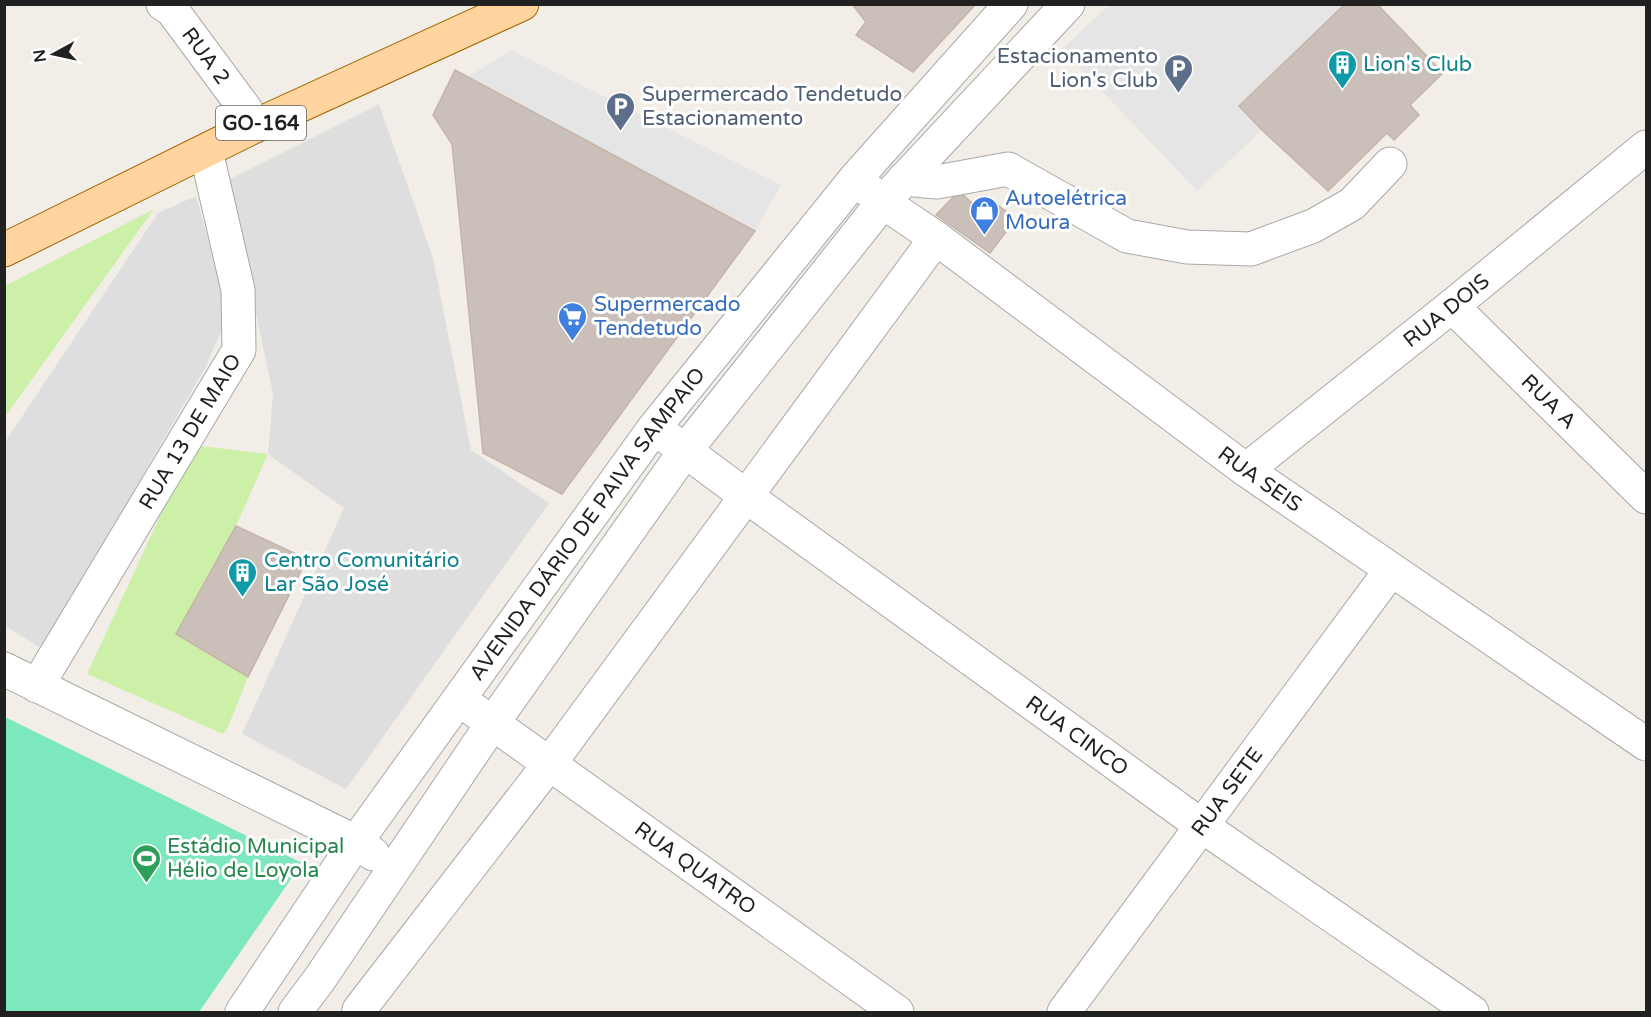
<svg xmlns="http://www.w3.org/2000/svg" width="1651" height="1017" viewBox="0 0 1651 1017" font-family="'Varela Round',sans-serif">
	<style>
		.residential { fill: #dfdede }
		.grass { fill: #cdf0a8 }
		.pitch { fill: #7de8bd }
		.parking { fill: #e5e5e5 }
		.building { fill: #cbc0b9; stroke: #c5b4a7; stroke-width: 1.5 }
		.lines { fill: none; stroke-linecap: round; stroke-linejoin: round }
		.minor-casing { stroke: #a8a8a8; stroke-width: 35 }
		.major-casing { stroke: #9e6700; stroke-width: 35 }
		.minor { stroke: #fff; stroke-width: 33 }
		.major { stroke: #ffd49f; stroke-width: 33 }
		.labels { text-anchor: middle; stroke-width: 6; stroke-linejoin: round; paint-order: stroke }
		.shield { fill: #fff; stroke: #646464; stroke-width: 1.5 }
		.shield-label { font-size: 20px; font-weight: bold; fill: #212121 }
		.street-label { font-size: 21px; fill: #212121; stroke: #fff }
		.service-label { font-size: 21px; fill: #4e5e75; stroke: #fff; text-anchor: end }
		.culture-label { font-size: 21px; fill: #0d838f; stroke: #fff; text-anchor: start }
		.shop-label { font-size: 21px; fill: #366cbe; stroke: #fff; text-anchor: start }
		.leisure-label { font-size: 21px; fill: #27864d; stroke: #fff; text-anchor: start }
	</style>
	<rect width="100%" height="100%" fill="#f2eee7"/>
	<g class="residential">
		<polygon points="379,104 433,258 471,450 549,503 346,789 242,734 344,508 268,454 273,394 228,180"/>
		<polygon points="196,196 229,314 205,368 42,649 5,626 5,442 158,213"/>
	</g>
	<g class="grass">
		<polygon points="154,209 5,417 5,286"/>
		<polygon points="193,445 268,454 236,526 176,634 248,677 228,727 223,734 87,674"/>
	</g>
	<polygon class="pitch" points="5,717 302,863 199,1012 5,1012"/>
	<g class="parking">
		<polygon points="1109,5 1345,5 1240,106 1262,130 1197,191 1062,49"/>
		<polygon points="511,50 781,185 755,231 468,77"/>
	</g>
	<g class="building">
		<polygon points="852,4 976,4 913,72 856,35 866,22"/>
		<polygon points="1345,4 1377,4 1443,73 1410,105 1419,115 1394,140 1387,133 1328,191 1262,130 1239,106"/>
		<polygon points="455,70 755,231 562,494 483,453 452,144 433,115"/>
		<polygon points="959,191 983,213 991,200 1016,219 990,253 936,215"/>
		<polygon points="236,526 307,559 248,677 176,634"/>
	</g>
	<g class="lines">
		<defs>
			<g id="minor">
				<path id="s1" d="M 163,4 L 172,10 L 246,110"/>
				<polyline points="904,179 937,182 1008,169 1127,236 1187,247 1251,249 1313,226 1352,204 1390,164"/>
				<path id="s2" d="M 866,188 L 883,202 L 936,238 L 1246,470 L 1646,744"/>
				<path id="s3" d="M 1452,306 L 1646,497"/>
				<path id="s4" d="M 668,438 L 746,496 L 1202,826 L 1472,1012"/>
				<path id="s5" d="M 1246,470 L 1452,306 L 1646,147"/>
				<polyline points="4,669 356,842 373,854"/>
				<path id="s6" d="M 37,686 L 239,350 L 238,290 L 206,151"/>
				<path id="s7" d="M 474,710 L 897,1012"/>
				<polyline points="359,1010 550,763 936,238"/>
				<path id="s8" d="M 242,1012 L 356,842 L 654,428 L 855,179 L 1011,4"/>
				<polyline points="295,1012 319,980 492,724 685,451 883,202 1068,4"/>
				<path id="s9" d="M 1064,1012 L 1391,570"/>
			</g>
			<polyline id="major" points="4,250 255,126 522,4"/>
		</defs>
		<use href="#minor" class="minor-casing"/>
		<use href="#major" class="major-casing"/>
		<use href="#minor" class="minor"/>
		<use href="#major" class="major"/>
	</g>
	<defs>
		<symbol id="building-pin" viewBox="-11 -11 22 30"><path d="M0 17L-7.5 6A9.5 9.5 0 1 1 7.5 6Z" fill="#0f9aa8" stroke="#fff"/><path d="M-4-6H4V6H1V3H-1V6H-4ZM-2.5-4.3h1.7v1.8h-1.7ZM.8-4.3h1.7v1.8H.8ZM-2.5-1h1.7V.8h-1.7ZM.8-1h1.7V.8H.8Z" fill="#fff"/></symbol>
		<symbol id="parking-pin" viewBox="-11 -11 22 30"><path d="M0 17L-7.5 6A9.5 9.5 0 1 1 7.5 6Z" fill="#5c6f8a" stroke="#fff"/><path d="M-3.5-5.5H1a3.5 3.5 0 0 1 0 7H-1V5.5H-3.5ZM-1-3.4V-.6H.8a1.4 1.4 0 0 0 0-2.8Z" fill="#fff"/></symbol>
		<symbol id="shop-pin" viewBox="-11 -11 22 30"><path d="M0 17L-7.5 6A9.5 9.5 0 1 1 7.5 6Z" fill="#3f7fe0" stroke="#fff"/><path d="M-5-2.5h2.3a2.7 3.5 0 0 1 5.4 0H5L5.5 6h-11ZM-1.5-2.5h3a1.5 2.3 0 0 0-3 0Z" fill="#fff"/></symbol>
		<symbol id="supermarket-pin" viewBox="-11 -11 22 30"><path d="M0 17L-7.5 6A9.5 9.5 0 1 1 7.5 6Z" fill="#3f7fe0" stroke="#fff"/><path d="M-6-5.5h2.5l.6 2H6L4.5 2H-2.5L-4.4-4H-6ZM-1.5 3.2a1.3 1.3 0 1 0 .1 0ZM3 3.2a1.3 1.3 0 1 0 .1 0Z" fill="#fff"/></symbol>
		<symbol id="stadium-pin" viewBox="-11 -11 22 30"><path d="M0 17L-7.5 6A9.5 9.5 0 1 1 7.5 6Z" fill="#2e9e5b" stroke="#fff"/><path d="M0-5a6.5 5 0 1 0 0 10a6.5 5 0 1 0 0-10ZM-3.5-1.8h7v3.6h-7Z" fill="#fff"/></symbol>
	</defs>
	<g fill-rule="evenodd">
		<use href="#building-pin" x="1326" y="48" width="33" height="45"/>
		<use href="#parking-pin" x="1162" y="52" width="33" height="45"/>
		<use href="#parking-pin" x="604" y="90" width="33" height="45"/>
		<use href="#shop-pin" x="968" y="194" width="33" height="45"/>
		<use href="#supermarket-pin" x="556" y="300" width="33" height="45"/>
		<use href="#building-pin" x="226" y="556" width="33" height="45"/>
		<use href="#stadium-pin" x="130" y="842" width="33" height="45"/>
	</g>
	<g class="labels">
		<rect class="shield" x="216" y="106" width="90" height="34" rx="4.5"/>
		<g class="shield-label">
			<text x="261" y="130">GO-164</text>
		</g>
		<g class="street-label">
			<text dy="7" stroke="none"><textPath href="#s1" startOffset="68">RUA 2</textPath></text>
			<text dy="7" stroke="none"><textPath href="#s5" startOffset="256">RUA DOIS</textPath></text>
			<text dy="7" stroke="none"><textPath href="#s3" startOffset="136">RUA A</textPath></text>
			<text dy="7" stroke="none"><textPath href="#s6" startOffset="297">RUA 13 DE MAIO</textPath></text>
			<text dy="7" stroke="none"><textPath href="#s2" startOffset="490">RUA SEIS</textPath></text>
			<text dy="7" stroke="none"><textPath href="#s8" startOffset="598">AVENIDA DÁRIO DE PAIVA SAMPAIO</textPath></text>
			<text dy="7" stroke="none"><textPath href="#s4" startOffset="506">RUA CINCO</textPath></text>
			<text dy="7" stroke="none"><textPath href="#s9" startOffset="274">RUA SETE</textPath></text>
			<text dy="7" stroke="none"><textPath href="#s7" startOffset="272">RUA QUATRO</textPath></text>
		</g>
		<g class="service-label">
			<text x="1158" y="63">Estacionamento<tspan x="1158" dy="24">Lion's Club</tspan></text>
			<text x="642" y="101" text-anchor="start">Supermercado Tendetudo<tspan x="642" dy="24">Estacionamento</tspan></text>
		</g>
		<g class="culture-label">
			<text x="1363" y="71">Lion's Club</text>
			<text x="264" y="567">Centro Comunitário<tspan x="264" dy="24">Lar São José</tspan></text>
		</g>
		<g class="shop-label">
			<text x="1005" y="205">Autoelétrica<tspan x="1005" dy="24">Moura</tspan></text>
			<text x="594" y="311">Supermercado<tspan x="594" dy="24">Tendetudo</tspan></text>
		</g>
		<g class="leisure-label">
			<text x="167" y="853">Estádio Municipal<tspan x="167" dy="24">Hélio de Loyola</tspan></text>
		</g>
	</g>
	<rect width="1651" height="1017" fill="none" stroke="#212121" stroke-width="12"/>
	<g transform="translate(54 54) rotate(262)" stroke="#ffffff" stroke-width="4.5" paint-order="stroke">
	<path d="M0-4.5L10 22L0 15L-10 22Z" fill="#212121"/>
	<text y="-9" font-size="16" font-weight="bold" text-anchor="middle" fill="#212121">N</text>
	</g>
</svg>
